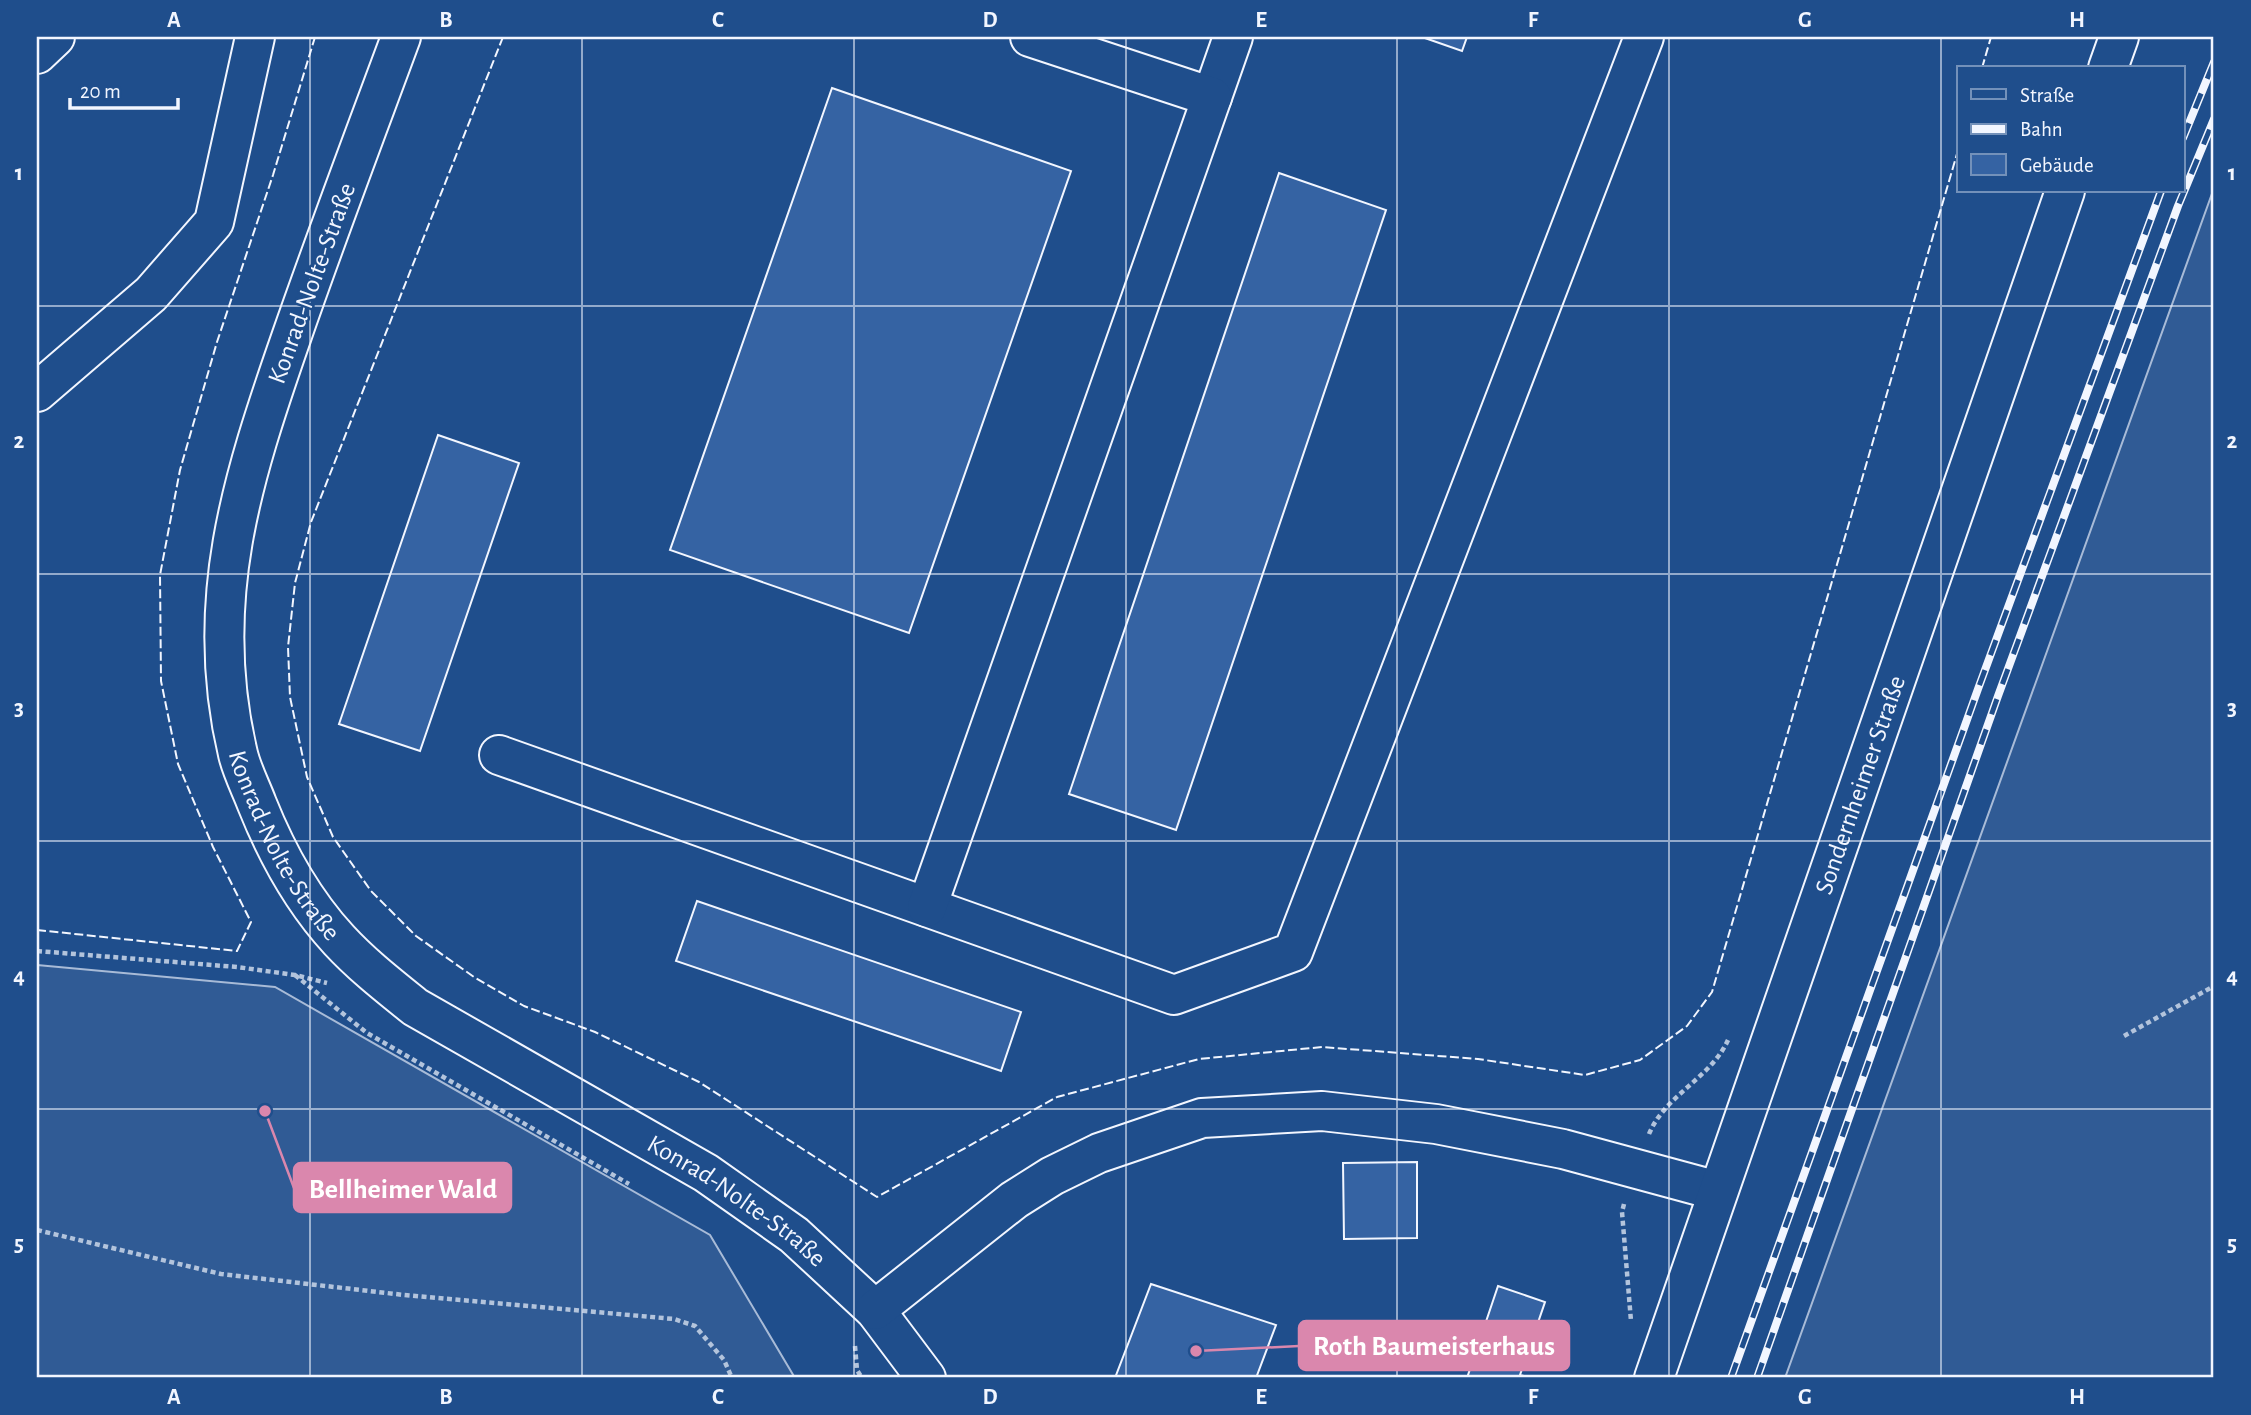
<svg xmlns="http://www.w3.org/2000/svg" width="2251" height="1415" viewBox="0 0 2251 1415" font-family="'Alegreya Sans',sans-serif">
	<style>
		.built { fill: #305b95; stroke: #a8bbd7; stroke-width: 2 }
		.building { fill: #3563a3; stroke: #f2f6ff; stroke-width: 2 }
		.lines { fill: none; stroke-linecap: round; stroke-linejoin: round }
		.minor-casing { stroke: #f2f6ff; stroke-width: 42 }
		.major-casing { stroke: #f2f6ff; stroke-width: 42 }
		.path { stroke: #b3c4dc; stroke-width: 4.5; stroke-dasharray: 5 3.5; stroke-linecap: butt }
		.minor { stroke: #1f4e8c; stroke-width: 38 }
		.major { stroke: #1f4e8c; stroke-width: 38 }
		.rail-casing { stroke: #f2f6ff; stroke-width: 8 }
		.rail { stroke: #1f4e8c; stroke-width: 5; stroke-dasharray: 16; stroke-linecap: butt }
		.fence { stroke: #f2f6ff; stroke-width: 2; stroke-dasharray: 9 3.5; stroke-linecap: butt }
		.grid { fill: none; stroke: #f2f6ff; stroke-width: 2; stroke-opacity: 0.55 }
		.labels { text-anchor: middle; stroke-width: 5; stroke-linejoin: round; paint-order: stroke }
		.street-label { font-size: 26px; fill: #f2f6ff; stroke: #1f4e8c }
		.leader { fill: none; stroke: #da87ad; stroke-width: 2.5 }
		.callout-dot { fill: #da87ad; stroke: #1f4e8c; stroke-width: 2.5 }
		.callout { fill: #da87ad; stroke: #da87ad; stroke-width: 2.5 }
		.callout-label { font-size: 28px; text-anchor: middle; font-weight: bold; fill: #fff }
		.neatline { fill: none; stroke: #f2f6ff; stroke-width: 2.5 }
		.grid-label { font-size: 23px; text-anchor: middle; font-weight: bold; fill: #f2f6ff }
	</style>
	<rect width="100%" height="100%" fill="#1f4e8c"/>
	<g class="built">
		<polygon points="2214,188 2214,1378 1785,1378"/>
		<polygon points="37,965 275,987 710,1235 795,1378 37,1378"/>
	</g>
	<g class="building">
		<polygon points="1422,37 1467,37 1462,51"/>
		<polygon points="832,88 1071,171 909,633 670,550"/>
		<polygon points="1279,173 1386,210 1176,830 1069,794"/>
		<polygon points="438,435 519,463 420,751 339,724"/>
		<polygon points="697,901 1021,1012 1001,1071 676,961"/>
		<polygon points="1417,1162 1417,1238 1344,1239 1343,1163"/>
		<polygon points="1151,1284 1276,1325 1256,1378 1115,1378"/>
		<polygon points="1498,1286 1545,1302 1520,1375 1531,1378 1467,1378"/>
	</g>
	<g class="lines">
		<defs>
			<g id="minor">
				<path id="s1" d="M 401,37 C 364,137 326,237 291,338 C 242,479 202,603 238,754 C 242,771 251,788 257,804 C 277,854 303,901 339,940 C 362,965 389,986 415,1007 L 706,1173 L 794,1235 L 875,1310 L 926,1378"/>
				<polyline points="37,54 55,37"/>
				<polyline points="1212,97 1233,37"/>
				<polyline points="37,392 151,294 214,222 255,37"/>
				<polyline points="499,755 1174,995 1293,952 1644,37"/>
				<polyline points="927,907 1212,97 1030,37"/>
			</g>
			<g id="major">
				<polyline points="2108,68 2119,37"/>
				<polyline points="875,1310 1014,1200 1052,1176 1099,1153 1202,1118 1322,1111 1436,1124 1563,1149 1718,1191"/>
				<path id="s2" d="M 1654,1378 L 2065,191"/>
			</g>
		</defs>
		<use href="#minor" class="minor-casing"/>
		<use href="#major" class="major-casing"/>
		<g class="path">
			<polyline points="37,951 237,967 295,975 327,983"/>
			<polyline points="295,975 367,1033 629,1184"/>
			<polyline points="2124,1036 2214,986"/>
			<path d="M 1649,1134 C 1665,1095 1711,1078 1728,1040"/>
			<polyline points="1624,1204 1622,1212 1631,1321"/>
			<polyline points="37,1230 221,1274 404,1295 674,1319 695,1326 724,1360 732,1378"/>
			<polyline points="855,1346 857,1370 862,1378"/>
		</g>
		<use href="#minor" class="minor"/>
		<use href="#major" class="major"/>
		<defs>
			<g id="rail">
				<polyline points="2183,138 2214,62"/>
				<polyline points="1731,1378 1978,689 2161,191"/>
				<polyline points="1757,1378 1998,696 2178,206 2214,119"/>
			</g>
		</defs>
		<use href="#rail" class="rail-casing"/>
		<use href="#rail" class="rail"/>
		<g class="fence">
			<polyline points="503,37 311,522 295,583 288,647 290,697 307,777 333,837 371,891 416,936 474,977 524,1006 595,1032 699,1082 877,1197 1057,1097 1199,1059 1322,1047 1478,1059 1585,1075 1640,1060 1687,1026 1712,992 1959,147"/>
			<polyline points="1982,68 1991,37"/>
			<polyline points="37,930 237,951 251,922 213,847 178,764 161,681 160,575 180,470 217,342 273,175 315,37"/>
		</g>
	</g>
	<path class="grid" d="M 310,37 L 310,1378M 582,37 L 582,1378M 854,37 L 854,1378M 1126,37 L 1126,1378M 1397,37 L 1397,1378M 1669,37 L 1669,1378M 1941,37 L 1941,1378M 37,306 L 2214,306M 37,574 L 2214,574M 37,841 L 2214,841M 37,1109 L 2214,1109"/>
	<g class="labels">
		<g class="street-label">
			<text transform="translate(311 283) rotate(-70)" y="9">Konrad-Nolte-Straße</text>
			<text dy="9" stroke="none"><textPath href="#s2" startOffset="628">Sondernheimer Straße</textPath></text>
			<text dy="9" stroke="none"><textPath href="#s1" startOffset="849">Konrad-Nolte-Straße</textPath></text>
			<text dy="9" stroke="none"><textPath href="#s1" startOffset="1437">Konrad-Nolte-Straße</textPath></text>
		</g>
	</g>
	<path class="leader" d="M265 1111L294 1188M1196 1351L1299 1346"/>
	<g class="callout-dot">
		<circle cx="265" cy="1111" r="7"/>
		<circle cx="1196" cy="1351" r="7"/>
	</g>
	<g class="callout">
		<rect x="294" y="1163" width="217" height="49" rx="7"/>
		<rect x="1299" y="1321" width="270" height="49" rx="7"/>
	</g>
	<g class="callout-label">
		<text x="403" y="1198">Bellheimer Wald</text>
		<text x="1434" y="1355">Roth Baumeisterhaus</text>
	</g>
	<rect width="2251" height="1415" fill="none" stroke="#1f4e8c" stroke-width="77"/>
	<rect x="1957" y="66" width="228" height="126" fill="#1f4e8c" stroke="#7391ba" stroke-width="2"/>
	<rect x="1971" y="89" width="35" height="10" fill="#1f4e8c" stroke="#7391ba" stroke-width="2"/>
	<text x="2020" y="102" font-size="21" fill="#f2f6ff">Straße</text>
	<rect x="1971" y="124" width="35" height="10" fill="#f2f6ff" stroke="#7391ba" stroke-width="2"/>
	<text x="2020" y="136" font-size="21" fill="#f2f6ff">Bahn</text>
	<rect x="1971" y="154" width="35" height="21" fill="#3563a3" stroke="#7391ba" stroke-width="2"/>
	<text x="2020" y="172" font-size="21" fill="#f2f6ff">Gebäude</text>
	<path d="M70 98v10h108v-10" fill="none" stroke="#f2f6ff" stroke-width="3.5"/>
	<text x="80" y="98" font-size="21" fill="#f2f6ff" stroke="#1f4e8c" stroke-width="5" paint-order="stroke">20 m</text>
	<rect x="38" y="38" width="2174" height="1338" class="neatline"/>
	<g class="grid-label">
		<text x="174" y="27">A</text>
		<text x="446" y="27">B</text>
		<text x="718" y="27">C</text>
		<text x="990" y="27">D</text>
		<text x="1261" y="27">E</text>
		<text x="1533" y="27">F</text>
		<text x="1805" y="27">G</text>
		<text x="2077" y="27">H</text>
		<text x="19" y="180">1</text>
		<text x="2232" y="180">1</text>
		<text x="19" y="448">2</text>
		<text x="2232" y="448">2</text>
		<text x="19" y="715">3</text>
		<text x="2232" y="715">3</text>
		<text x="19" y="983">4</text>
		<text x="2232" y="983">4</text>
		<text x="19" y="1251">5</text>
		<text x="2232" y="1251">5</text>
		<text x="174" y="1404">A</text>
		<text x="446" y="1404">B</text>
		<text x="718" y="1404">C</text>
		<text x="990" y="1404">D</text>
		<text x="1261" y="1404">E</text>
		<text x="1533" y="1404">F</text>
		<text x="1805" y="1404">G</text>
		<text x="2077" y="1404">H</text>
	</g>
</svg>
